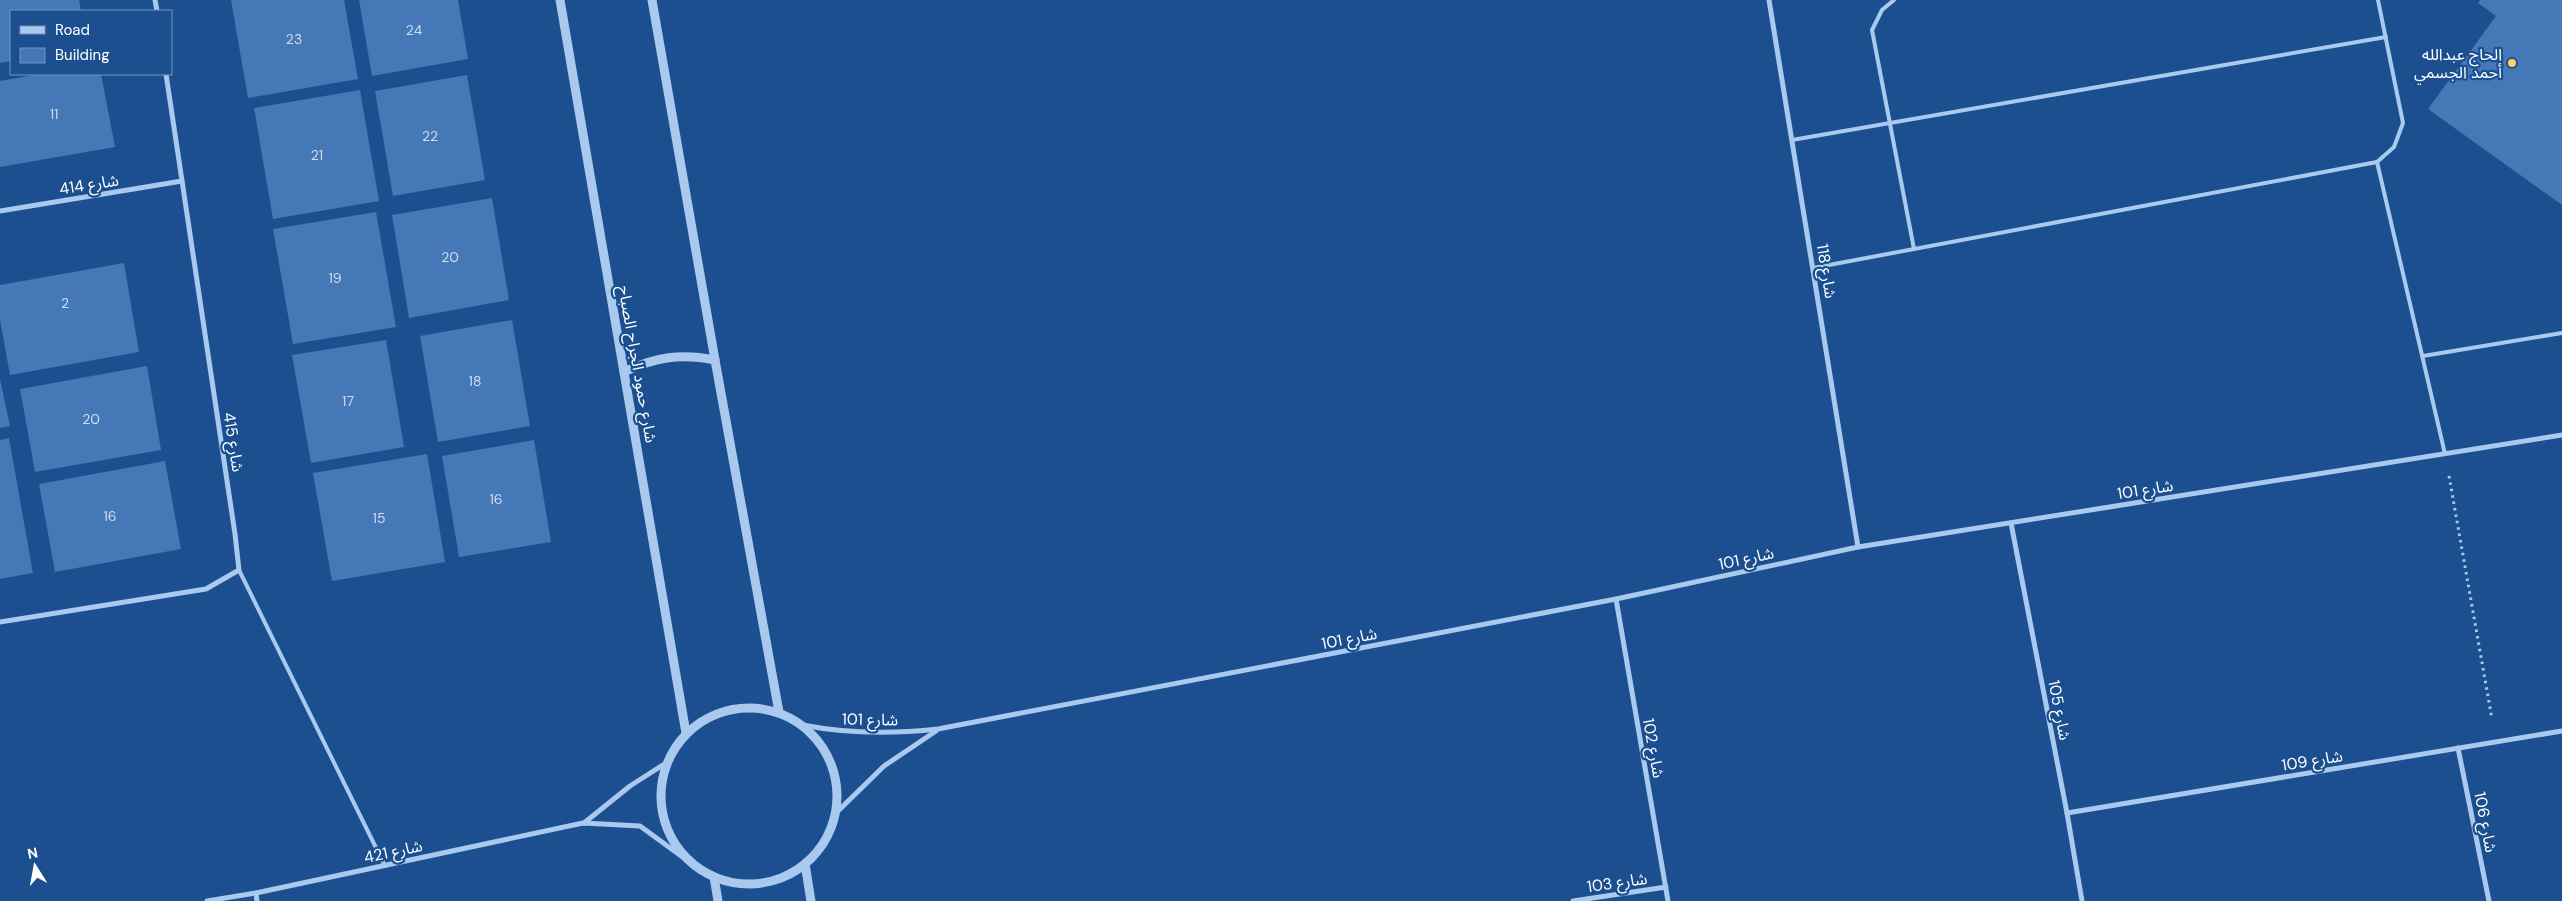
<svg xmlns="http://www.w3.org/2000/svg" width="2562" height="901" viewBox="0 0 2562 901" font-family="'DM Sans','Noto Sans Arabic',sans-serif">
	<style>
		.building { fill: #4478b7 }
		.lines { fill: none; stroke-linecap: round; stroke-linejoin: round }
		.path { stroke: #a9c9ee; stroke-width: 3; stroke-dasharray: 2.5 4; stroke-linecap: butt }
		.service { stroke: #a9c9ee; stroke-width: 4 }
		.minor { stroke: #a9c9ee; stroke-width: 5 }
		.tertiary { stroke: #a9c9ee; stroke-width: 9 }
		.poi-dot { fill: #ffd166; stroke: #1b4f8f; stroke-width: 2 }
		.labels { text-anchor: middle; stroke-width: 4.5; stroke-linejoin: round; paint-order: stroke }
		.number-label { font-size: 14px; fill: #d0dded }
		.poi-label { font-size: 16px; fill: #fff; stroke: #1b4f8f; text-anchor: end }
		.street-label { font-size: 16px; fill: #fff; stroke: #1b4f8f }
	</style>
	<rect width="100%" height="100%" fill="#1b4f8f"/>
	<g class="building">
		<polygon points="0,0 79,0 81,11 11,11 11,61 0,63"/>
		<polygon points="231,0 344,0 358,79 248,98"/>
		<polygon points="359,0 458,0 468,59 372,76"/>
		<polygon points="2480,0 2562,0 2562,205 2428,109 2496,16 2478,3"/>
		<polygon points="40,74 101,74 115,147 0,167 0,81"/>
		<polygon points="467,75 485,180 393,196 375,91"/>
		<polygon points="360,90 379,201 273,219 254,108"/>
		<polygon points="492,198 509,300 409,318 392,215"/>
		<polygon points="376,212 396,327 293,344 273,229"/>
		<polygon points="124,263 139,352 10,375 0,320 0,285"/>
		<polygon points="512,320 530,426 438,442 420,336"/>
		<polygon points="386,340 404,447 311,463 292,355"/>
		<polygon points="147,366 161,450 35,472 20,389"/>
		<polygon points="0,379 10,426 0,428"/>
		<polygon points="9,438 33,573 0,579 0,440"/>
		<polygon points="534,440 551,542 459,557 442,456"/>
		<polygon points="427,454 445,562 332,581 313,473"/>
		<polygon points="165,461 181,549 55,572 39,484"/>
	</g>
	<g class="lines">
		<polyline class="path" points="2449,476 2492,719"/>
		<g class="service">
			<polyline points="1894,0 1882,10 1872,30 1914,249"/>
			<polyline points="1792,140 2386,37"/>
			<polyline points="2377,162 2445,454"/>
			<polyline points="1813,268 2377,162 2394,147 2403,123 2378,0"/>
			<polyline points="2423,356 2562,333"/>
			<polyline points="239,570 385,866"/>
		</g>
		<g class="minor">
			<polyline points="155,0 157,11"/>
			<polyline points="1769,0 1858,547"/>
			<polyline points="0,211 182,181"/>
			<polyline points="2011,523 2067,813 2082,901"/>
			<polyline points="1616,599 1668,901"/>
			<polyline points="0,622 206,589 239,570 235,534 166,74"/>
			<path d="M 803,725 C 848,734 892,734 938,729 L 1616,599 L 1858,547 L 2562,435"/>
			<polyline points="2458,748 2489,901"/>
			<polyline points="837,812 884,766 936,731"/>
			<polyline points="2067,813 2562,731"/>
			<polyline points="584,823 630,786 666,763"/>
			<polyline points="256,893 257,901"/>
			<polyline points="207,901 256,893 583,823 640,826 688,861"/>
			<polyline points="1573,901 1666,887"/>
		</g>
		<g class="tertiary">
			<polyline points="560,0 686,733"/>
			<polyline points="652,0 715,360 779,712"/>
			<path d="M 624,372 C 655,357 681,353 715,360"/>
			<circle cx="749" cy="796" r="88"/>
			<polyline points="805,864 811,901"/>
			<polyline points="714,877 718,901"/>
		</g>
	</g>
	<circle class="poi-dot" cx="2512" cy="63" r="5"/>
	<g class="labels">
		<g class="number-label">
			<text x="414" y="35">24</text>
			<text x="294" y="44">23</text>
			<text x="54" y="119">11</text>
			<text x="430" y="141">22</text>
			<text x="317" y="160">21</text>
			<text x="450" y="262">20</text>
			<text x="335" y="283">19</text>
			<text x="65" y="308">2</text>
			<text x="475" y="386">18</text>
			<text x="348" y="406">17</text>
			<text x="91" y="424">20</text>
			<text x="496" y="504">16</text>
			<text x="110" y="521">16</text>
			<text x="379" y="523">15</text>
		</g>
		<g class="poi-label">
			<text x="2502" y="60">الحاج عبدالله<tspan x="2502" dy="18">أحمد الجسمي</tspan></text>
		</g>
		<g class="street-label">
			<text transform="translate(89 184) rotate(-9)" y="6">شارع 414</text>
			<text transform="translate(1827 271) rotate(81)" y="6">شارع 118</text>
			<text transform="translate(638 364) rotate(80)" y="6">شارع حمود الجراح الصباح</text>
			<text transform="translate(234 442) rotate(81)" y="6">شارع 415</text>
			<text transform="translate(2145 489) rotate(-9)" y="6">شارع 101</text>
			<text transform="translate(1746 558) rotate(-12)" y="6">شارع 101</text>
			<text transform="translate(1349 638) rotate(-11)" y="6">شارع 101</text>
			<text transform="translate(2060 710) rotate(79)" y="6">شارع 105</text>
			<text transform="translate(870 719) rotate(1)" y="6">شارع 101</text>
			<text transform="translate(1654 748) rotate(80)" y="6">شارع 102</text>
			<text transform="translate(2312 760) rotate(-9)" y="6">شارع 109</text>
			<text transform="translate(2486 822) rotate(79)" y="6">شارع 106</text>
			<text transform="translate(393 851) rotate(-12)" y="6">شارع 421</text>
			<text transform="translate(1617 882) rotate(-8)" y="6">شارع 103</text>
		</g>
	</g>
	<rect x="10" y="10" width="162" height="65" fill="#1b4f8f" stroke="#7695bc"/>
	<rect x="20" y="26" width="25" height="8" fill="#a9c9ee" stroke="#7695bc"/>
	<text x="55" y="35" font-size="15" fill="#ffffff">Road</text>
	<rect x="20" y="48" width="25" height="15" fill="#4478b7" stroke="#7695bc"/>
	<text x="55" y="60" font-size="15" fill="#ffffff">Building</text>
	<g transform="translate(35 866) rotate(349)" stroke="#1b4f8f" stroke-width="4" paint-order="stroke">
	<path d="M0-4L9 19L0 12L-9 19Z" fill="#ffffff"/>
	<text y="-8" font-size="14" font-weight="bold" text-anchor="middle" fill="#ffffff">N</text>
	</g>
</svg>
